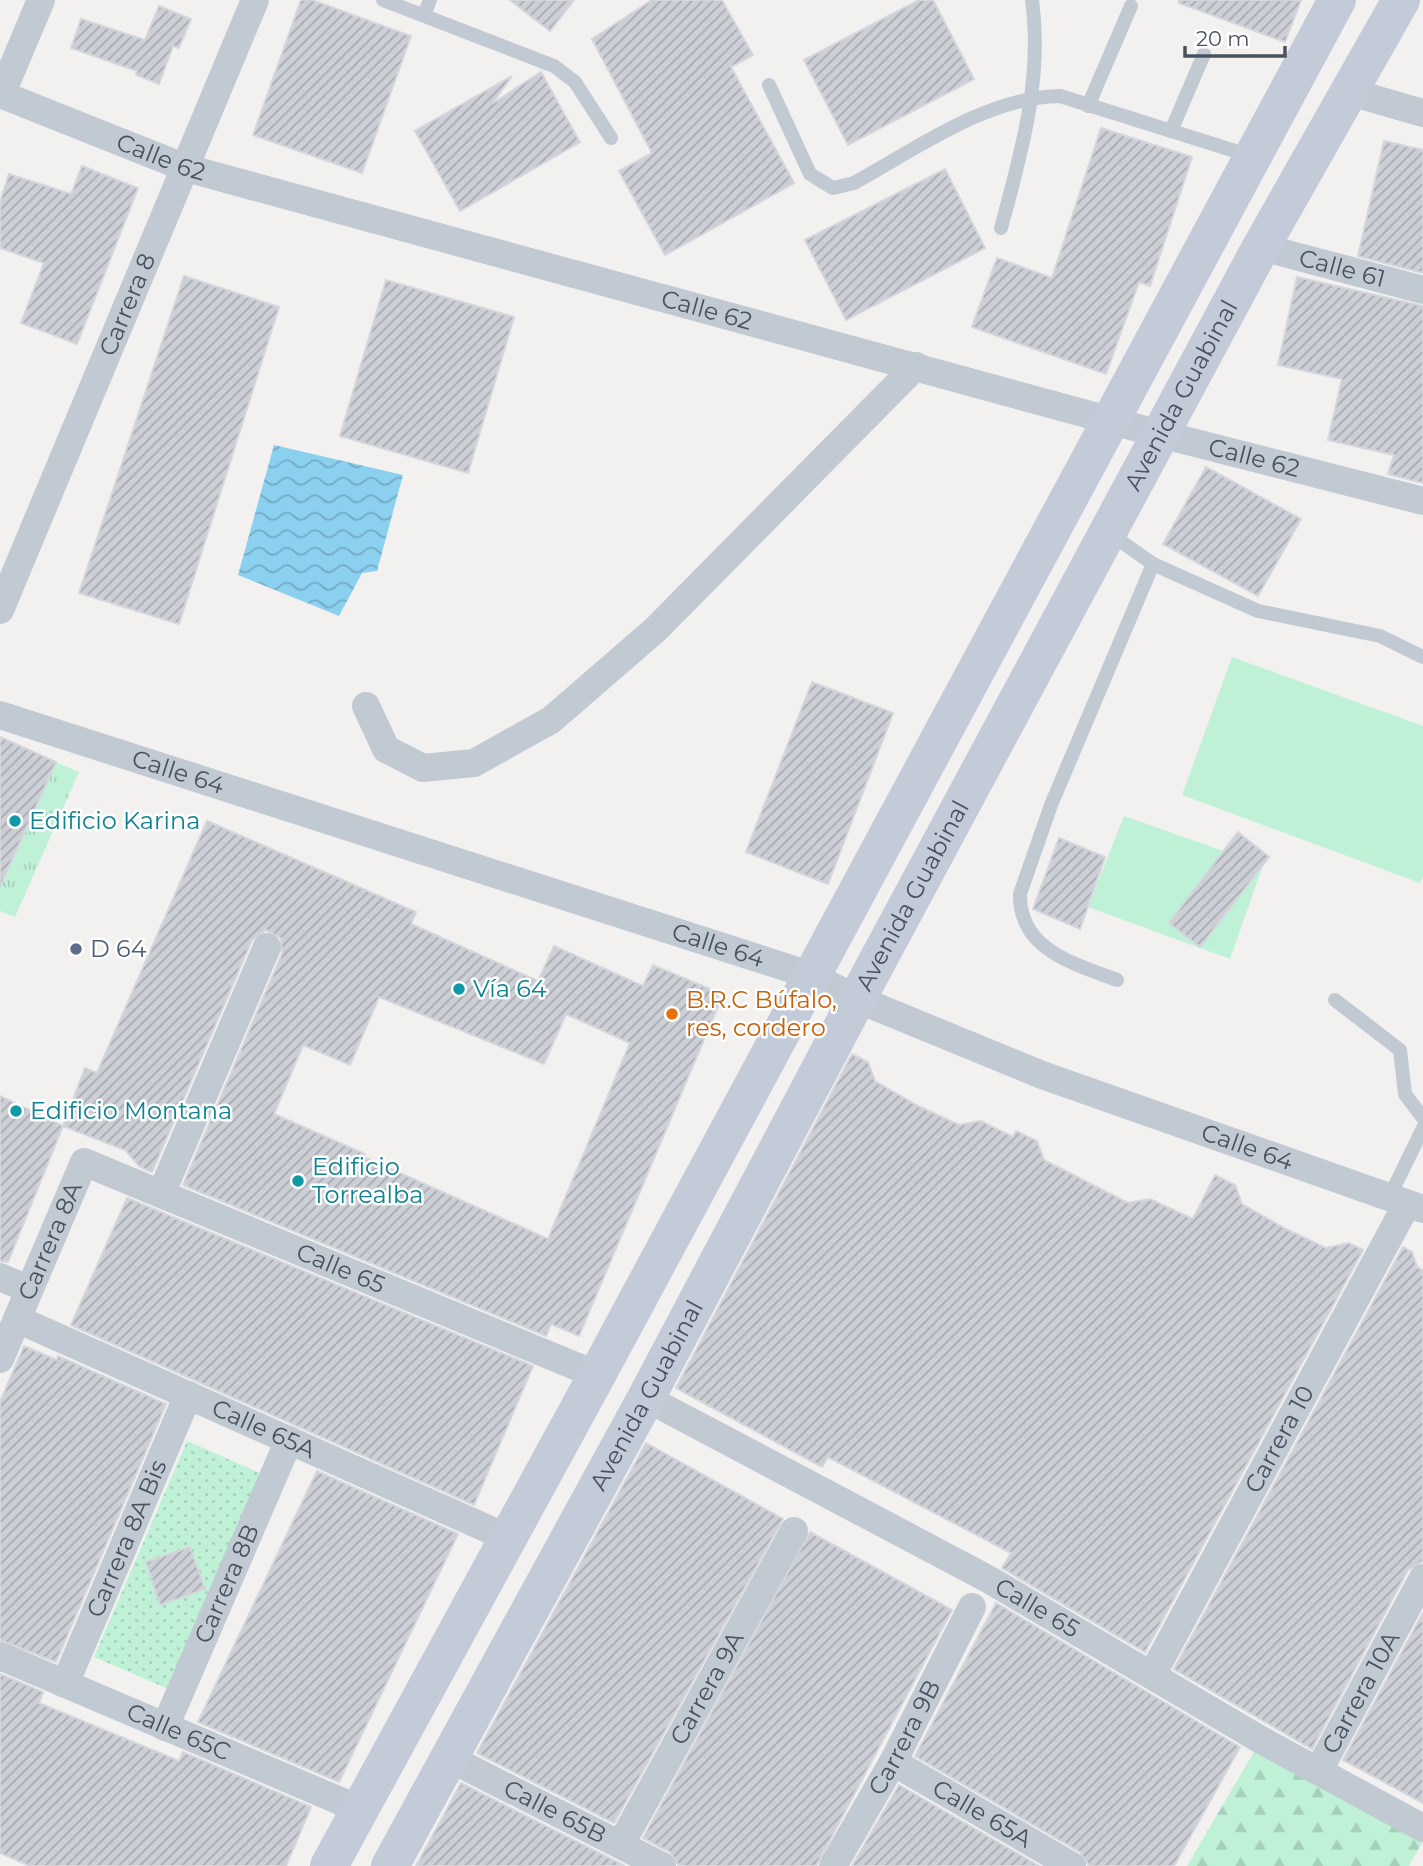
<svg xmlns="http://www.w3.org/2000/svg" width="1423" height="1866" viewBox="0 0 1423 1866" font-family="Montserrat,sans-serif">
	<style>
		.grass { fill: url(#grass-tufts) }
		.forest { fill: url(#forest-firs) }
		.park { fill: url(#park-dots) }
		.pitch { fill: #bff1d7 }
		.water { fill: url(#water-waves) }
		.building { fill: url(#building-hatch); stroke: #d4d6dc; stroke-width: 2; fill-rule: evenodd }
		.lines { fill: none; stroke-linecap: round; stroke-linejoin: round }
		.service { stroke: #c1c9d2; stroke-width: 14 }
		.minor { stroke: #c1c9d2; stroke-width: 28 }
		.secondary { stroke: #c3cbd9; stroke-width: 38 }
		.culture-dot { fill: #0f9aa8; stroke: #fff; stroke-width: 2.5 }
		.service-dot { fill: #5c6f8a; stroke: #fff; stroke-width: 2.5 }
		.food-dot { fill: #e8710a; stroke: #fff; stroke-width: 2.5 }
		.labels { text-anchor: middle; stroke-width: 5; stroke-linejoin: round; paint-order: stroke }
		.street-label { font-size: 24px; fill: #48515e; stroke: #fff }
		.culture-label { font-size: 24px; fill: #0d838f; stroke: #fff; text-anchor: start }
		.service-label { font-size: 24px; fill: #4e5e75; stroke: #fff; text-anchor: start }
		.food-label { font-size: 24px; fill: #c56008; stroke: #fff; text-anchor: start }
	</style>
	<defs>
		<pattern id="grass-tufts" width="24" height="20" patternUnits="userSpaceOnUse" patternTransform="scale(1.75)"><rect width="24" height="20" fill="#bff1d7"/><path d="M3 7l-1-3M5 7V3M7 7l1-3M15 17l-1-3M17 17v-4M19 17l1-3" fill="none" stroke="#a6d0bb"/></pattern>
		<pattern id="forest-firs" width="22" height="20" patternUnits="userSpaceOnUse" patternTransform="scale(1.75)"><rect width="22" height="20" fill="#bff1d7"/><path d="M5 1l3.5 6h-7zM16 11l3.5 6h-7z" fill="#a6d0bb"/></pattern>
		<pattern id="park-dots" width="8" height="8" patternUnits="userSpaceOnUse" patternTransform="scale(1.75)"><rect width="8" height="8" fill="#bff1d7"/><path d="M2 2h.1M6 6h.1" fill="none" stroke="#a6d0bb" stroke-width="1.8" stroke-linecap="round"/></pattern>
		<pattern id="water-waves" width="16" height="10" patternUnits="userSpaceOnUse" patternTransform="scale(1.75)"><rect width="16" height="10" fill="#8bd0ee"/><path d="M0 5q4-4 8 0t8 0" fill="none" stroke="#74abc4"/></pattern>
		<pattern id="building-hatch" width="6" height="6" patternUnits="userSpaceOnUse" patternTransform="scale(1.75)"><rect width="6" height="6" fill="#cccfd6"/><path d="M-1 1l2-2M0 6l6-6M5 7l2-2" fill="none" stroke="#a8aab1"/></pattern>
	</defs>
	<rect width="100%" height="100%" fill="#f3f1f0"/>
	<polygon class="grass" points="56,762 79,772 15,917 0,911 0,870 7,873"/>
	<polygon class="forest" points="1261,1740 1423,1841 1409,1866 1187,1866"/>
	<polygon class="park" points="187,1441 267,1476 173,1691 94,1657"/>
	<g class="pitch">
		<polygon points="1232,657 1423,726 1423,876 1420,883 1182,795"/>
		<polygon points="1124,816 1263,865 1230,959 1088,907"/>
	</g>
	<polygon class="water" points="274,445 403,475 377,571 362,573 339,616 238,575"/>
	<g class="building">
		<polygon points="301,0 312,0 411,36 362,173 253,135"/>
		<polygon points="510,0 574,0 550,31"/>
		<polygon points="652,0 722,0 753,55 731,67 794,183 665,255 619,171 652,153 592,39"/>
		<polygon points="919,0 933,0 974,79 848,145 804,60"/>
		<polygon points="1179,0 1301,0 1285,42 1179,3"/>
		<polygon points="159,6 191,19 179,48 173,46 159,84 136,75 137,71 71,48 81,19 145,40"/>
		<polygon points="541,72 580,142 460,211 415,131 512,76 492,104"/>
		<polygon points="1101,128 1192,157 1150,286 1139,282 1106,374 972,327 997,258 1052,278"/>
		<polygon points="1384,141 1423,150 1423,273 1358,256"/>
		<polygon points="82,166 138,188 77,344 21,323 44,263 0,248 0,202 9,174 71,194"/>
		<polygon points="945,169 985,248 846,320 805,240"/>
		<polygon points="184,276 279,307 179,624 79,593"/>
		<polygon points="1297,277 1423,306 1423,483 1388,474 1394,455 1328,440 1342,379 1278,365"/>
		<polygon points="386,280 514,317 468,473 340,436"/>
		<polygon points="1206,467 1301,519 1258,596 1163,544"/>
		<polygon points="812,682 893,713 828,884 746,852"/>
		<polygon points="0,737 56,762 0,887"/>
		<path d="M 207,821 L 416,912 L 411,924 L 538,981 L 554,946 L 643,986 L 653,965 L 717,992 L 719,1004 L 579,1336 L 551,1324 L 546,1336 L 183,1185 L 282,954 L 281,938 L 266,930 L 252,940 L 152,1172 L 140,1167 L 125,1150 L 63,1126 L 8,1262 L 0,1261 L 0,1096 L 63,1126 L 85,1068 L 97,1073 ZM 379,997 L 544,1064 L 566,1014 L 630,1043 L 548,1239 L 364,1157 L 365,1154 L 274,1114 L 303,1045 L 350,1065 Z"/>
		<polygon points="1238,832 1269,857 1200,947 1169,923"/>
		<polygon points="1059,838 1105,857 1080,929 1033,909"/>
		<polygon points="852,1054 868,1062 875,1081 918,1106 959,1125 981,1121 1013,1137 1016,1131 1037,1141 1044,1160 1128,1203 1150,1199 1193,1219 1215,1175 1235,1185 1242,1204 1286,1229 1326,1248 1349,1243 1363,1250 1145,1652 1002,1568 1011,1553 828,1457 822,1467 676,1388"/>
		<polygon points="127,1198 533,1366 474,1505 71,1325"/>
		<polygon points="1403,1247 1412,1252 1417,1267 1423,1270 1423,1561 1408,1570 1312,1749 1174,1669"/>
		<polygon points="24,1346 57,1360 58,1356 166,1404 56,1662 0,1640 0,1402"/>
		<polygon points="646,1443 783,1519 614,1823 477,1753"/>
		<polygon points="317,1471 458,1534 339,1782 198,1722"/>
		<polygon points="810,1532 952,1610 816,1866 679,1866 670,1852 643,1838"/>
		<polygon points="190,1547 205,1589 160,1605 146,1562"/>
		<polygon points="996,1603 1240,1747 1174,1866 1089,1866 1080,1852 915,1756"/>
		<polygon points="1423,1613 1423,1803 1343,1760"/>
		<polygon points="0,1674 43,1692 39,1703 179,1761 183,1752 311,1807 286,1866 30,1866 0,1853"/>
		<polygon points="461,1783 625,1866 416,1866"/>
		<polygon points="899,1785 1039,1866 852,1866"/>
	</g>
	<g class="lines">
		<g class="service">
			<polyline points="383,0 554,66 575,82 611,138"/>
			<polyline points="424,15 430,0"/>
			<path d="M 769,85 L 810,174 L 833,188 L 854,183 C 916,149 987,97 1060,96 L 1251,156"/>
			<polyline points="1088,106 1131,6"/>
			<polyline points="1171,131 1204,54"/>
			<path d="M 1001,228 C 1021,154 1043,78 1032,0"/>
			<polyline points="1109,533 1153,564 1258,611 1380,636 1423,657"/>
			<path d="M 1117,980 C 1075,964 1019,950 1020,894 L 1051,805 L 1153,564"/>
			<polyline points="1335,1000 1400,1050 1405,1094 1423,1118"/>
			<polyline points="1389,1198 1423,1128"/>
		</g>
		<g class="minor">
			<polyline points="1350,92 1423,113"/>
			<path id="s1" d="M 0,94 L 186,168 L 1160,434 L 1423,501"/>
			<polyline points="1,95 41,0"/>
			<path id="s2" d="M 1261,247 L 1423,290"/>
			<path id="s3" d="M 0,610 L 255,0"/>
			<polyline points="366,706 386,749 423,768 474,763 551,720 655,630 916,366"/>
			<path id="s4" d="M 0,715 L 810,975 L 857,999 L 1042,1075 L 1423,1209"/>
			<polyline points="161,1194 267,947"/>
			<polyline points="0,1277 28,1289"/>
			<path id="s5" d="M 17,1319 L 508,1538"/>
			<path id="s6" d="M 0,1359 L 84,1162 L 597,1375"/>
			<path id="s7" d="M 646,1398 L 988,1579 L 1261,1740 L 1423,1828"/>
			<path id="s8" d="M 0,1656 L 359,1809"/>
			<path id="s9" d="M 1152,1675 L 1407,1204"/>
			<path id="s10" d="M 65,1684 L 188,1395"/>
			<path id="s11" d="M 165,1727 L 289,1440"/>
			<path id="s12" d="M 447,1757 L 662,1866"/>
			<path id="s13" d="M 893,1762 L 1072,1866"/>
			<path id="s14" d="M 1319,1770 L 1423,1578"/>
			<path id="s15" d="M 621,1844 L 794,1531"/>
			<path id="s16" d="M 833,1866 L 893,1762 L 972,1607"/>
		</g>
		<g class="secondary">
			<polyline points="329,1866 597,1375 1337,0"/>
			<path id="s17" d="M 390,1866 L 646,1398 L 857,999 L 1261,247 L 1401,0"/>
		</g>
	</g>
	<g class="culture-dot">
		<circle cx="15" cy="821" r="7"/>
		<circle cx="459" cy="989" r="7"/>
		<circle cx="16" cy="1111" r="7"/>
		<circle cx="298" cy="1181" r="7"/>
	</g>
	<circle class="service-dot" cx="76" cy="949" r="7"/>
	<circle class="food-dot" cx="672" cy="1014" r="7"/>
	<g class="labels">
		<g class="street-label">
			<text dy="8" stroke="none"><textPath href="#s1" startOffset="173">Calle 62</textPath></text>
			<text dy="8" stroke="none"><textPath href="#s2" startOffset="84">Calle 61</textPath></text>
			<text dy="8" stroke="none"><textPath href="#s3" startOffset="331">Carrera 8</textPath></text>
			<text dy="8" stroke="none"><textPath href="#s1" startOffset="740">Calle 62</textPath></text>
			<text dy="8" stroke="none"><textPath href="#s17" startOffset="1670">Avenida Guabinal</textPath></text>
			<text dy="8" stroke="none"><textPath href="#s1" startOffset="1307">Calle 62</textPath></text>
			<text dy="8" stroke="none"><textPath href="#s4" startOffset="187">Calle 64</textPath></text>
			<text dy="8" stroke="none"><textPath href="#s17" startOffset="1102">Avenida Guabinal</textPath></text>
			<text dy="8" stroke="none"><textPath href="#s4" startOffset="754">Calle 64</textPath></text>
			<text dy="8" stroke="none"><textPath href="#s4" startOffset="1321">Calle 64</textPath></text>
			<text dy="8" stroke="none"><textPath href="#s6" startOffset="128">Carrera 8A</textPath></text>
			<text dy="8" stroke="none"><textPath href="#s6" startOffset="492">Calle 65</textPath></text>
			<text dy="8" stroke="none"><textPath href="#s17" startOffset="536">Avenida Guabinal</textPath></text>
			<text dy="8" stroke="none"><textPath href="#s5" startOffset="270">Calle 65A</textPath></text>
			<text dy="8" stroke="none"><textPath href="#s9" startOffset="268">Carrera 10</textPath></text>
			<text dy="8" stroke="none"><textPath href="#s10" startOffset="158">Carrera 8A Bis</textPath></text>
			<text dy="8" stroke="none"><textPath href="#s11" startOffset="156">Carrera 8B</textPath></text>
			<text dy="8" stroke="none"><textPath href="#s7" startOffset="444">Calle 65</textPath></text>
			<text dy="8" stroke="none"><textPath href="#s15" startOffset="178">Carrera 9A</textPath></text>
			<text dy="8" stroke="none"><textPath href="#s14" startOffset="88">Carrera 10A</textPath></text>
			<text dy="8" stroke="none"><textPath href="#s8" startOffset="194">Calle 65C</textPath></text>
			<text dy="8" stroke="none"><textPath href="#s16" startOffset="147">Carrera 9B</textPath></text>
			<text dy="8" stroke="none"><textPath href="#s12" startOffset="121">Calle 65B</textPath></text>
			<text dy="8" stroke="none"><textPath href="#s13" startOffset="103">Calle 65A</textPath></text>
		</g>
		<g class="culture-label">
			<text x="29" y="829">Edificio Karina</text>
			<text x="473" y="997">Vía 64</text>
			<text x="30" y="1119">Edificio Montana</text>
			<text x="312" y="1175">Edificio<tspan x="312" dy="28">Torrealba</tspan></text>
		</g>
		<g class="service-label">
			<text x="90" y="957">D 64</text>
		</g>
		<g class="food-label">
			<text x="686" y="1008">B.R.C Búfalo,<tspan x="686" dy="28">res, cordero</tspan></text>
		</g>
	</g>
	<path d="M1185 46v10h100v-10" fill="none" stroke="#48515e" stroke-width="3.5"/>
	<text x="1196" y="46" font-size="21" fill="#48515e" stroke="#ffffff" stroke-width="5" paint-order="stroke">20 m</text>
</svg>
